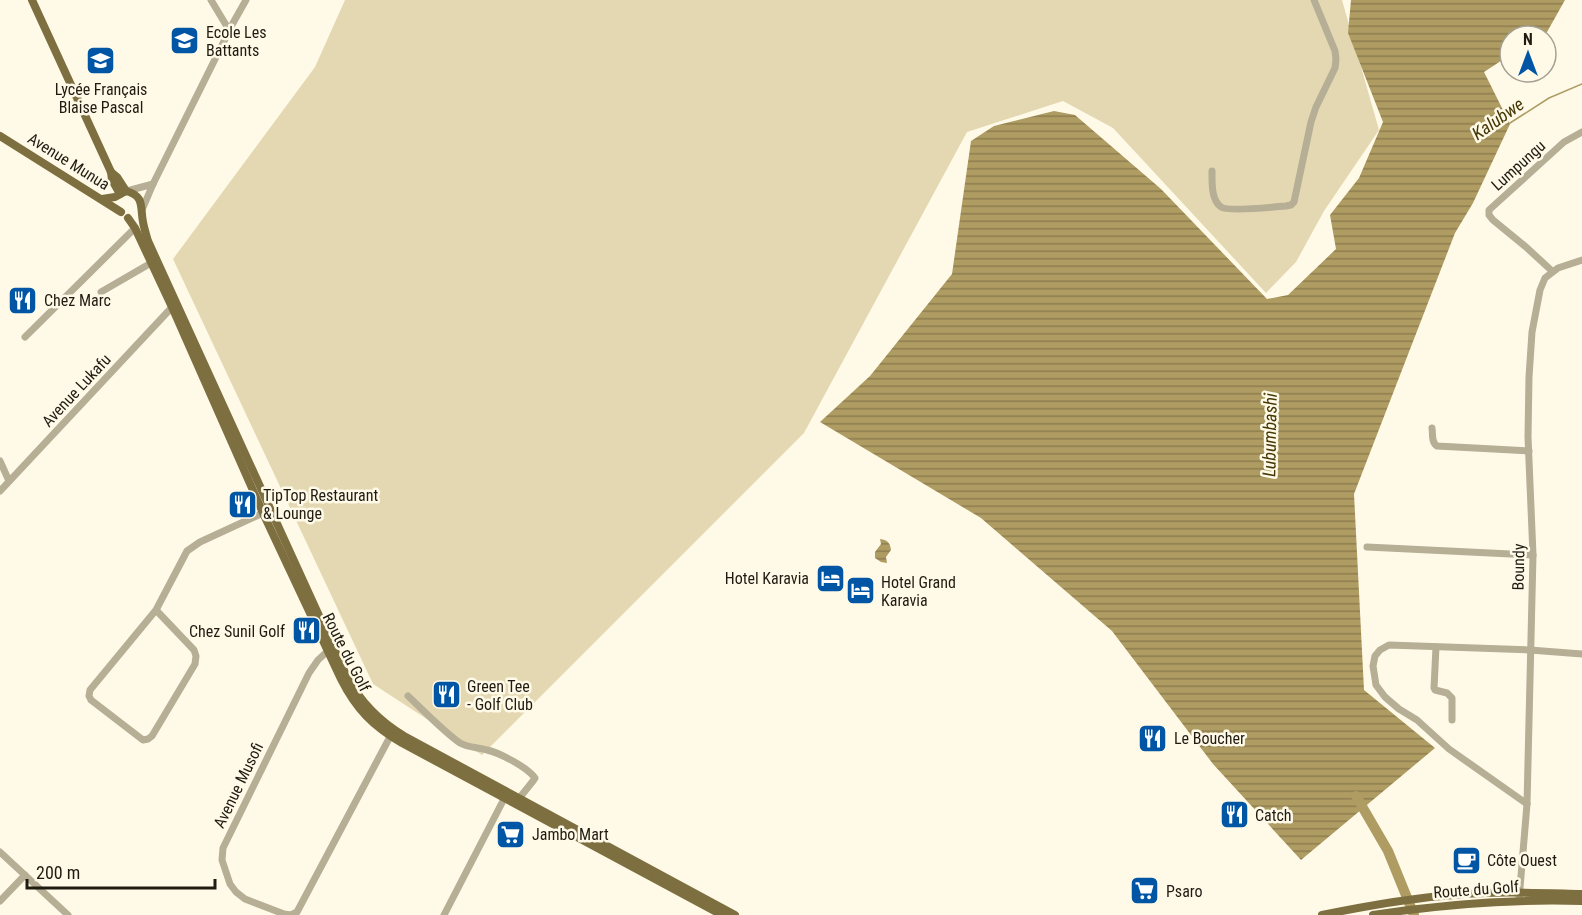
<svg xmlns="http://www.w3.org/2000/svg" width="1582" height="915" viewBox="0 0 1582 915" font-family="'Roboto Condensed',sans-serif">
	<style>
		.green { fill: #e4d8b3 }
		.water { fill: url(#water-rules) }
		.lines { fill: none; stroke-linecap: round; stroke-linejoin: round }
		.stream { stroke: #ae9c62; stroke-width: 1.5 }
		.river { stroke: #ae9c62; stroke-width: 10 }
		.minor { stroke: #b6ae95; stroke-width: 7 }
		.major { stroke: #7e6f40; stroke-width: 8 }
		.labels { text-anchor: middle; stroke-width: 5; stroke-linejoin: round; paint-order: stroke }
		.poi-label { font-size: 16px; fill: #1f1b11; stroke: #fffae8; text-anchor: start }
		.street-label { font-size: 16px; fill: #1f1b11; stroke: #fffae8 }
		.water-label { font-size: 18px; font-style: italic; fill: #453806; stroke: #fffae8 }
	</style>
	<defs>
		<pattern id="water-rules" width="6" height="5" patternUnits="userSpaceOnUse" patternTransform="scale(1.5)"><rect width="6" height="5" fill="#ae9c62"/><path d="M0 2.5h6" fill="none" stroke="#8d7e4f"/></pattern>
	</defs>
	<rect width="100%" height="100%" fill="#fffae8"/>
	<polygon class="green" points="345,0 1342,0 1379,130 1324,211 1296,262 1266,293 1113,128 1063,101 967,132 804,433 482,755 373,684 173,259 315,67"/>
	<g class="water">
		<polygon points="1351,0 1565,0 1547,32 1541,36 1510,36 1510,55 1484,72 1510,124 1473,203 1455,233 1354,494 1364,690 1435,748 1301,860 1213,764 1112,631 981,518 820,422 870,376 952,274 971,141 994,126 1054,111 1075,115 1161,189 1267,299 1288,295 1336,249 1330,215 1359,178 1383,122 1348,33"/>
		<path d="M 880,539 C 887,540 890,542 891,550 L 886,557 L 887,563 L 881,562 L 875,558 L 875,552 L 881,544 Z"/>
	</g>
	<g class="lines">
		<polyline class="stream" points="1510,123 1549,98 1582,84"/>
		<polyline class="river" points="1356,796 1388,851 1414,915"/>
		<g class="minor">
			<polyline points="211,0 229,30"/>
			<path d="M 1212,171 C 1212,182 1211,200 1221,207 C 1228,212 1275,207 1286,206 L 1291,205 L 1294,202 L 1311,122 L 1316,107 L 1335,68 L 1336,59 L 1335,51 L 1314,0"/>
			<polyline points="127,191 153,184"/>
			<polyline points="142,210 153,184 233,23 246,0"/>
			<polyline points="1552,271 1526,247 1493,220 1489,215 1489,210 1564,142 1582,132"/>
			<polyline points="101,292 151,263"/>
			<polyline points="25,337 135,228"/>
			<path d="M 1432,428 C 1433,434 1431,442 1437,446 L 1529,451"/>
			<polyline points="0,461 9,481"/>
			<polyline points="0,491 175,304"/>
			<polyline points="1367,547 1533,555"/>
			<polyline points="156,610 194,650 196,656 195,664 152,736 148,739 143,740 91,700 89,696 90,690 156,610 187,551 200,542 265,512"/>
			<polyline points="1436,647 1434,688 1435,690 1447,693 1452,698 1452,720"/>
			<polyline points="331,648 318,660 309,673 223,848 222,860 230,884 236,892 245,899 284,914 291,915 297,912 392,733"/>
			<path d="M 408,696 C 423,710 444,732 460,743 C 469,748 478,747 487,750 C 500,753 527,767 535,778 L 533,781 L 517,801"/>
			<polyline points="1527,804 1449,749 1417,720 1399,709 1385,697 1376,685 1373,666 1375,656 1380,650 1389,645 1530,650 1582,654"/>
			<polyline points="0,852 68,915"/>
			<polyline points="1519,900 1527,804 1533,555 1528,437 1529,377 1532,332 1540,290 1545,278 1558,268 1582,260"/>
			<polyline points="0,901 25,875"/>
			<polyline points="444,915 506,795"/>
		</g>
		<g class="major">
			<polyline points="32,0 111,172 112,180 120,194"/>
			<polyline points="0,136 121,212"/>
			<polyline points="111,172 117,177 126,191"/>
			<path d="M 102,199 L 115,197 L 126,191 C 145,196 140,207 143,222 C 144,228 146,234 148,241 L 347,677 C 361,703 379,721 404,736 L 735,915"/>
			<path d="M 128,218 L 135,228 L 172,307 L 263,513 L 341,679 C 356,709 373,726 402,743 L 722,915"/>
			<path d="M 1322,915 C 1366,906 1409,898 1454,895 C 1496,891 1539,893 1582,894"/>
			<path d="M 1373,915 C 1443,904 1512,899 1582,901"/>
		</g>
	</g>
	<defs>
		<symbol id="school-square" viewBox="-11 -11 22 22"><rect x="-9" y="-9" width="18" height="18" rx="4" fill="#0056a4" stroke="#fffae8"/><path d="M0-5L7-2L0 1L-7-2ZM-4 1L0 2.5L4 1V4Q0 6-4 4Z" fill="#fff"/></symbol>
		<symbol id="restaurant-square" viewBox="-11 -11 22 22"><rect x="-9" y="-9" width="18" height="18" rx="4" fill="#0056a4" stroke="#fffae8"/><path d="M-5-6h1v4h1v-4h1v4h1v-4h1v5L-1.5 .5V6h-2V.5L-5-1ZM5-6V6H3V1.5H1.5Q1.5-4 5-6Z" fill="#fff"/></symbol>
		<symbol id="hotel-square" viewBox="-11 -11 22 22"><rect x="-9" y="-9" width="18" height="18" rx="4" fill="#0056a4" stroke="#fffae8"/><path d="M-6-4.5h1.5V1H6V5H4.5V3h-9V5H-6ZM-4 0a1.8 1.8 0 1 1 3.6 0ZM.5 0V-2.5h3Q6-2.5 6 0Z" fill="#fff"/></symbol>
		<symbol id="supermarket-square" viewBox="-11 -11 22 22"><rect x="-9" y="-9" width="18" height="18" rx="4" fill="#0056a4" stroke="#fffae8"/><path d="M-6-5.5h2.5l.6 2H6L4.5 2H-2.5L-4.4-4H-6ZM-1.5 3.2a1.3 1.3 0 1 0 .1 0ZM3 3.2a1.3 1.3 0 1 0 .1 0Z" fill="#fff"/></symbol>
		<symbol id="cafe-square" viewBox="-11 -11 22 22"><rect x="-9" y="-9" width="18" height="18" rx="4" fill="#0056a4" stroke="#fffae8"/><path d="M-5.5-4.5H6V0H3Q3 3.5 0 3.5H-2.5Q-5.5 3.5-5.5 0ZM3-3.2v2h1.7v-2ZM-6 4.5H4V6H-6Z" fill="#fff"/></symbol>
	</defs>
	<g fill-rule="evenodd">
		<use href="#school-square" x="168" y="24" width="33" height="33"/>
		<use href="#school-square" x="84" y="44" width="33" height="33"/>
		<use href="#restaurant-square" x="6" y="284" width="33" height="33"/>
		<use href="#restaurant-square" x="226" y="488" width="33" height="33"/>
		<use href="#hotel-square" x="814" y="562" width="33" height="33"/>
		<use href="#hotel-square" x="844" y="574" width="33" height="33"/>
		<use href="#restaurant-square" x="290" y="614" width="33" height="33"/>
		<use href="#restaurant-square" x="430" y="678" width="33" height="33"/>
		<use href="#restaurant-square" x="1136" y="722" width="33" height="33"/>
		<use href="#restaurant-square" x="1218" y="798" width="33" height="33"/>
		<use href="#supermarket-square" x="494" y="818" width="33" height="33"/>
		<use href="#cafe-square" x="1450" y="844" width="33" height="33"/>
		<use href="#supermarket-square" x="1128" y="874" width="33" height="33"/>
	</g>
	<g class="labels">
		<g class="poi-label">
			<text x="206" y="38">Ecole Les<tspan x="206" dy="18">Battants</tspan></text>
			<text x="101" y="95" text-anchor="middle">Lycée Français<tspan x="101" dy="18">Blaise Pascal</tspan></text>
			<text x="44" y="306">Chez Marc</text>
			<text x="263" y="501">TipTop Restaurant<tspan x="263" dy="18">&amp; Lounge</tspan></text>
			<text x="809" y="584" text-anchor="end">Hotel Karavia</text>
			<text x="881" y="588">Hotel Grand<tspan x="881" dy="18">Karavia</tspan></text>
			<text x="285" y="637" text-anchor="end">Chez Sunil Golf</text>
			<text x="467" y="692">Green Tee<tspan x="467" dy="18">- Golf Club</tspan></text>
			<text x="1174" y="744">Le Boucher</text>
			<text x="1255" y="821">Catch</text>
			<text x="532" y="840">Jambo Mart</text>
			<text x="1487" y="866">Côte Ouest</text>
			<text x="1166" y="897">Psaro</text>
		</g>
		<g class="street-label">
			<text transform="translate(69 161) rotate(32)" y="6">Avenue Munua</text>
			<text transform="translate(1518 165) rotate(-42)" y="6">Lumpungu</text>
			<text transform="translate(76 390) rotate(-47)" y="6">Avenue Lukafu</text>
			<text transform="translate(1518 567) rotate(-89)" y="6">Boundy</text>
			<text transform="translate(347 652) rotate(63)" y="6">Route du Golf</text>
			<text transform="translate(238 785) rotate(-64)" y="6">Avenue Musofi</text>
			<text transform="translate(1476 889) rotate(-4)" y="6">Route du Golf</text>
		</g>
		<g class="water-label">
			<text transform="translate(1498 119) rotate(-35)" y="6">Kalubwe</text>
			<text transform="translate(1270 435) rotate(-89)" y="6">Lubumbashi</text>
		</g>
	</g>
	<g transform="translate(1528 54)"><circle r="28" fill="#fffae8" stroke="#a5a192" stroke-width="1.5"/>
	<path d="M0-4.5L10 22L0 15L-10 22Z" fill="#0056a4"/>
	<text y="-9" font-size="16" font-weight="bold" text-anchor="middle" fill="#1f1b11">N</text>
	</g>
	<path d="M27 879v9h188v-9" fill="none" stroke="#1f1b11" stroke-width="3"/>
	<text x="36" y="879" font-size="18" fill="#1f1b11" stroke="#fffae8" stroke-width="4.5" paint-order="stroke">200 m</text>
</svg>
